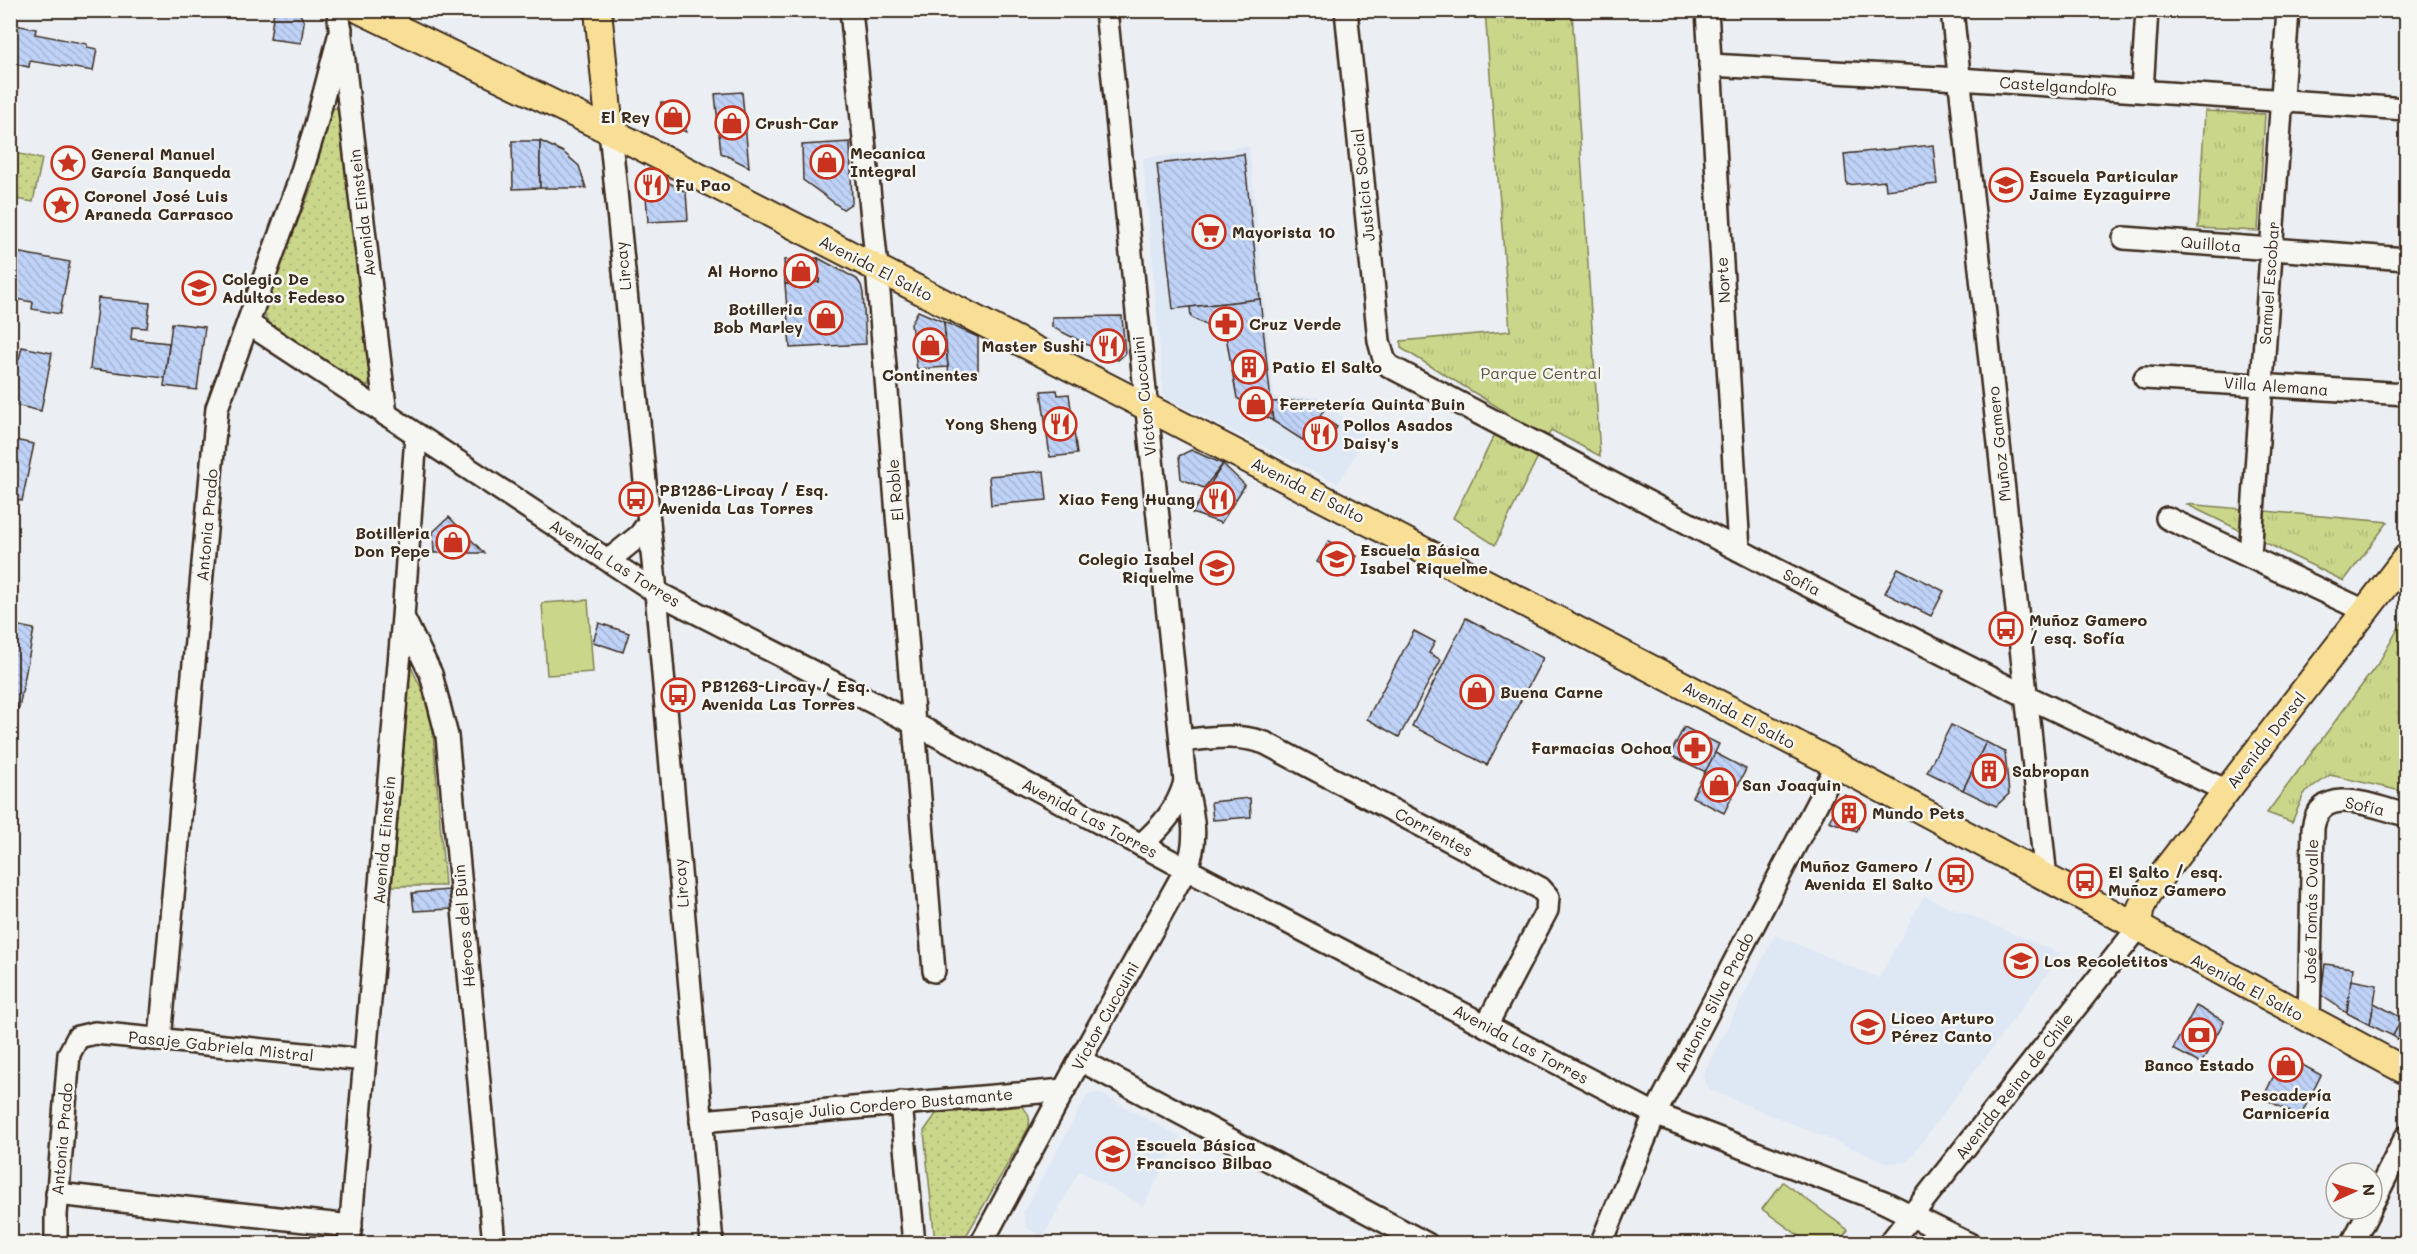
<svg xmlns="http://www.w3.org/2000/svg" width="2417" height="1254" viewBox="0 0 2417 1254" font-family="Mali,sans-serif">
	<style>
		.built { fill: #dee7f4 }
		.grass { fill: url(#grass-dots); stroke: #828054; stroke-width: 1.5 }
		.park { fill: url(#park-tufts); stroke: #828054; stroke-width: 1.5 }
		.pitch { fill: #cad78b; stroke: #828054; stroke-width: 1.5 }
		.building { fill: url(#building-back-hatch); stroke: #3b2a1e; stroke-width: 1.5 }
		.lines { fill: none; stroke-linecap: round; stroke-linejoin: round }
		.minor-casing { stroke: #3b2a1e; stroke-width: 26 }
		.major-casing { stroke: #3b2a1e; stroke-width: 30 }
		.minor { stroke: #f6f6f2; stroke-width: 21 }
		.major { stroke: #f9df96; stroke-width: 26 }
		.labels { text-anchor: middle; stroke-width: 5; stroke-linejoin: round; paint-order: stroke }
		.street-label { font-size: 16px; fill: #3b2a1e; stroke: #f6f6f2 }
		.poi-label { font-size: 16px; font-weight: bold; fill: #3b2a1e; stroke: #f6f6f2; text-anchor: start }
		.park-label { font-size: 16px; fill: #5f5539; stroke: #f6f6f2 }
	</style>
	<defs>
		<pattern id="grass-dots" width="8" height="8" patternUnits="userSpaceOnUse" patternTransform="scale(1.5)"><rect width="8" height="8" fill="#cad78b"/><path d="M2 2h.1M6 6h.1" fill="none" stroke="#aeb978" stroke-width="1.8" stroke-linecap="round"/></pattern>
		<pattern id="park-tufts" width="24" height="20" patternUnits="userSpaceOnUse" patternTransform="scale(1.5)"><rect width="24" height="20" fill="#cad78b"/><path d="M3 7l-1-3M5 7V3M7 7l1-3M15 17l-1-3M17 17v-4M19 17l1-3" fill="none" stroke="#aeb978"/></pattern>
		<pattern id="building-back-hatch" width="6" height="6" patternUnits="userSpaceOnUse" patternTransform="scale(1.5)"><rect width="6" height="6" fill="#bfd3f8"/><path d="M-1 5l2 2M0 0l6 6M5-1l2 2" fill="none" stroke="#a5b5d4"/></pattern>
	</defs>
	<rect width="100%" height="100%" fill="#ebeff3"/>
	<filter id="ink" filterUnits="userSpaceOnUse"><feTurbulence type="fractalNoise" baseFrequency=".0167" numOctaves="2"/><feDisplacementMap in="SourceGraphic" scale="12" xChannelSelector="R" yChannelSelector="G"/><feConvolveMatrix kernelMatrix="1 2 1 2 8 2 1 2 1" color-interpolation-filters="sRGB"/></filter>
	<g filter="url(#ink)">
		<g class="built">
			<polygon points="1249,146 1274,397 1317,397 1367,435 1338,484 1164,397 1143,158"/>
			<polygon points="1924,896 2062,954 1907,1162 1888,1163 1710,1090 1702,1076 1775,935 1879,978"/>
			<polygon points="1100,1093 1180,1137 1143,1206 1079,1171 1043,1237 1026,1227 1023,1213 1088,1094"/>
		</g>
		<g class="grass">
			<polygon points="338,107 343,112 370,379 369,385 363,388 271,325 265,317 265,304 312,186 330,110"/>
			<polygon points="11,152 42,159 33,202 11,198"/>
			<polygon points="409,663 431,708 445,886 392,886"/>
			<path d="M 1016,1104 C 1027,1108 1031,1115 1029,1127 L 962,1243 L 935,1243 L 924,1131 L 936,1114 Z"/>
		</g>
		<g class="park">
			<polygon points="1485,11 1572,11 1600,456 1551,430 1495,545 1453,518 1506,412 1401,348 1401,341 1510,331"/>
			<polygon points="2205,111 2265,114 2258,231 2198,228"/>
			<polygon points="2186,504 2388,522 2344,581"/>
			<polygon points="2406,615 2406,792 2330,775 2304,794 2292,822 2267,813 2379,662"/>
		</g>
		<g class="pitch">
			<polygon points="588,600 593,672 547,675 542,603"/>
			<polygon points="1783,1182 1848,1230 1838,1243 1809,1243 1762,1209"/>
		</g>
		<g class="building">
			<polygon points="274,10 298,10 304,22 301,43 270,39"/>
			<polygon points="10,24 36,29 35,34 87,44 87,47 97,49 93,71 30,61 29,67 10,63"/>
			<polygon points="742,92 749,167 721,153 715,94"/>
			<polygon points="661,102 686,112 686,132 659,121"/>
			<polygon points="512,141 540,141 540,188 513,189"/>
			<polygon points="540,141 563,152 579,166 586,188 540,188"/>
			<polygon points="850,142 852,203 843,209 803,180 802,145"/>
			<polygon points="1933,145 1937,184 1886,190 1885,181 1847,185 1844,154"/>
			<polygon points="1244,154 1260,299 1173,309 1157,164"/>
			<polygon points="655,175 686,192 688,220 648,222 645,182"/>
			<polygon points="10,251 70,262 60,314 32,309 33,302 10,298"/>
			<polygon points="818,258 857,279 861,285 863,293 866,344 790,348 785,284 819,282"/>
			<polygon points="818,258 819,282 785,284 784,260"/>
			<polygon points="98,298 150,303 147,328 132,327 131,339 169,343 165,378 90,369"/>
			<polygon points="1260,299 1271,402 1273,421 1237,398 1226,336 1191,317 1190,307"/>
			<polygon points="918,311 944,322 948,367 917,369 911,324"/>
			<polygon points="1122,316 1125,354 1118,360 1052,327 1052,317"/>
			<polygon points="944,322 978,337 978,374 949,376"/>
			<polygon points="172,323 205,327 197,390 164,386"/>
			<polygon points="22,347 52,353 41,411 10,404 10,357 19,359"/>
			<polygon points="1057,390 1058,395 1069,394 1077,454 1050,457 1041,391"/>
			<polygon points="1312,400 1325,408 1304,441 1273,421 1271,402"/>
			<polygon points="1320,416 1337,427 1321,452 1304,441"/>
			<polygon points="10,439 34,444 22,501 10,498"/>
			<polygon points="1191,450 1223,464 1204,488 1181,479 1179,456"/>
			<polygon points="1223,464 1245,485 1221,523 1192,513"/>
			<polygon points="1044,471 1047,500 991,505 989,476"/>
			<polygon points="449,517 484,553 434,553 433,532"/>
			<polygon points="1329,541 1357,556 1345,577 1317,562"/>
			<polygon points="1898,568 1944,591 1931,616 1885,593"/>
			<polygon points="1466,618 1543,658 1487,765 1412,726"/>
			<polygon points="599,623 629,633 623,652 593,642"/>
			<polygon points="14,625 34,629 19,708 10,706 10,643"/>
			<polygon points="1414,631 1435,642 1429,653 1441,660 1399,737 1367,719"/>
			<polygon points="1951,725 1986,742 1963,790 1927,772"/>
			<polygon points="1684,727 1719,744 1706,772 1670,755"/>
			<polygon points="1986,742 2005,752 2009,794 1996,806 1963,790"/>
			<polygon points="1715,753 1746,769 1724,813 1692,797"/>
			<polygon points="1844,795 1867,805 1857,831 1829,821"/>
			<polygon points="1250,798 1251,817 1213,820 1211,802"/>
			<polygon points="449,890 451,909 414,911 412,893"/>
			<polygon points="2325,964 2353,968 2347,1013 2321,995"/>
			<polygon points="2351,980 2377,985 2370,1025 2347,1013"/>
			<polygon points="2374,1003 2402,1018 2393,1036 2370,1025"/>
			<polygon points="2196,1006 2224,1021 2201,1064 2173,1049"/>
			<polygon points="2402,1018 2406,1020 2406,1045 2393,1036"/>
			<polygon points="2284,1055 2321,1075 2300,1117 2263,1098"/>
		</g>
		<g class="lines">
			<defs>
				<g id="minor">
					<polyline points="338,10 386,415"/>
					<polyline points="851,10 877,268 934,971"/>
					<polyline points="1346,10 1379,341 1384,359 1389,366 1777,570 2026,696 2227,791"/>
					<polyline points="1707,10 1739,550"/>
					<polyline points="1952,10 2046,878"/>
					<polyline points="1710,65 1959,79 2406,109"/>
					<polyline points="2142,91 2147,10"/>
					<polyline points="610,131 656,592 712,1244"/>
					<polyline points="2124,238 2406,259"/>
					<polyline points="249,324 656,592 913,723 1186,869 1655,1114 1884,1202 1969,1244"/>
					<polyline points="2145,378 2406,394"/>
					<polyline points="2167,518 2365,611"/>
					<polyline points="2250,556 2288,10"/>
					<polyline points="609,560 640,535 649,522"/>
					<polyline points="404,619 431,674 447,736 494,1244"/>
					<path d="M 1181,741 C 1210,738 1236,733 1265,743 L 1540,888 L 1548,897 L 1547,910 L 1486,1026"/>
					<path d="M 1141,845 C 1162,826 1177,810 1185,782"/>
					<path d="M 2309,1020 L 2313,828 C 2320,781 2377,808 2406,815"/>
					<polyline points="160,1040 217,408 298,184 315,128 341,29"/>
					<polyline points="1080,1060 1427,1244"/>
					<polyline points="901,1103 914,1244"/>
					<polyline points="701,1121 1064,1090"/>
					<polyline points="57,1194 351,1226"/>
					<polyline points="2372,1204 2406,1137"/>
					<polyline points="56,1244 56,1215 69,1054 78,1037 95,1033 365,1060"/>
					<polyline points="349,1244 403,617 416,436"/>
					<path d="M 981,1244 L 1080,1060 L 1186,869 C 1200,840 1192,811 1185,781 L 1106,10"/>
					<polyline points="1601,1244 1655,1114 1837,765"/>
					<polyline points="1889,1244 2138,928"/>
					<polyline points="2352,1244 2370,1209"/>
				</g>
				<g id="major">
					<polyline points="360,10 610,131 1145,406 1837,765 2406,1071"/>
					<polyline points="598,10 610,131"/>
					<polyline points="2138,928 2140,910 2147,894 2406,558"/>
				</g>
			</defs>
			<use href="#minor" class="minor-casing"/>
			<use href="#major" class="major-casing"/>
			<use href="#minor" class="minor"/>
			<use href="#major" class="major"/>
		</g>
	</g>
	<defs>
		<symbol id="shop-ring" viewBox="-11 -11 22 22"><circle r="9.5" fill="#f6f6f2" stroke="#c8321e" stroke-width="1.5"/><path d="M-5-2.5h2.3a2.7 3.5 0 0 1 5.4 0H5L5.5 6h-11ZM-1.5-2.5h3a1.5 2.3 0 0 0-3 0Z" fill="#c8321e"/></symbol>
		<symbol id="sight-ring" viewBox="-11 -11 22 22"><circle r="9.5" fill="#f6f6f2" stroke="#c8321e" stroke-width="1.5"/><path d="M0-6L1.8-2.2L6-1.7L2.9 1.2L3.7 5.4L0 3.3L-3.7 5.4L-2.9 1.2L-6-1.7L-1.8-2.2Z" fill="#c8321e"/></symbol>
		<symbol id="restaurant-ring" viewBox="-11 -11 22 22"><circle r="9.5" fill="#f6f6f2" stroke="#c8321e" stroke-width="1.5"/><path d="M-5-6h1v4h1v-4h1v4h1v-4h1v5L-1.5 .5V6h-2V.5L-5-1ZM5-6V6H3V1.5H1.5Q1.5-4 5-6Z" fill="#c8321e"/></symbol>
		<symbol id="school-ring" viewBox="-11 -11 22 22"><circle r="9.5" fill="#f6f6f2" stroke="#c8321e" stroke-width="1.5"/><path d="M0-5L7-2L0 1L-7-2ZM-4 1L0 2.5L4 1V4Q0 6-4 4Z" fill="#c8321e"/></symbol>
		<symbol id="supermarket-ring" viewBox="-11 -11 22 22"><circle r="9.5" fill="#f6f6f2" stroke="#c8321e" stroke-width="1.5"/><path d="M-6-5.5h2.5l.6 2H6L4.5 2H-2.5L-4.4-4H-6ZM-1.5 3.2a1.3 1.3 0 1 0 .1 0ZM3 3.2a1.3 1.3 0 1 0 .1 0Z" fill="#c8321e"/></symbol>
		<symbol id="pharmacy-ring" viewBox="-11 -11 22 22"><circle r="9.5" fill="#f6f6f2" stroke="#c8321e" stroke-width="1.5"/><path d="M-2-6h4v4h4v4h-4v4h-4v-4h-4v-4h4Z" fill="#c8321e"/></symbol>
		<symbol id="building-ring" viewBox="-11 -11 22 22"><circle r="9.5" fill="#f6f6f2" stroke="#c8321e" stroke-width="1.5"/><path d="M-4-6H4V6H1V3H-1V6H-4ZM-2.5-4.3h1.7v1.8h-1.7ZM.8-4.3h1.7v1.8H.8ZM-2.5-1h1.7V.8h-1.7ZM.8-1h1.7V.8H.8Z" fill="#c8321e"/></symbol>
		<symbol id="bus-ring" viewBox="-11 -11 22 22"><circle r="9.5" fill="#f6f6f2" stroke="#c8321e" stroke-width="1.5"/><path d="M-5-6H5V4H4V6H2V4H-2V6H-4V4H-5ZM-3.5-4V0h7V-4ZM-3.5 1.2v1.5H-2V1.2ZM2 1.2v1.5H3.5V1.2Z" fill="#c8321e"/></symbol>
		<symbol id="bank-ring" viewBox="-11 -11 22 22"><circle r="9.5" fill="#f6f6f2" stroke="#c8321e" stroke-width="1.5"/><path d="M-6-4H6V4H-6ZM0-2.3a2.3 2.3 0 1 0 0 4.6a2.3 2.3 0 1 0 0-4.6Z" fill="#c8321e"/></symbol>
	</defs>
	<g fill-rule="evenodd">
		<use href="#shop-ring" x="654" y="98" width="38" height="38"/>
		<use href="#shop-ring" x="713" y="104" width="38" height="38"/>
		<use href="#shop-ring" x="808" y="143" width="38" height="38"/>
		<use href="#sight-ring" x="49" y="144" width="38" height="38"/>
		<use href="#restaurant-ring" x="633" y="166" width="38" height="38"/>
		<use href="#school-ring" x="1987" y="166" width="38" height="38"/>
		<use href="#sight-ring" x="42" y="186" width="38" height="38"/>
		<use href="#supermarket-ring" x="1190" y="213" width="38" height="38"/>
		<use href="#shop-ring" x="782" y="252" width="38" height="38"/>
		<use href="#school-ring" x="180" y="269" width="38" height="38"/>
		<use href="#shop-ring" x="807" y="299" width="38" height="38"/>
		<use href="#pharmacy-ring" x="1207" y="305" width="38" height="38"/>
		<use href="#shop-ring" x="911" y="326" width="38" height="38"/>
		<use href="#restaurant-ring" x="1089" y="327" width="38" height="38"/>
		<use href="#building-ring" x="1230" y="348" width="38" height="38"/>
		<use href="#shop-ring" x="1237" y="385" width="38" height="38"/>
		<use href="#restaurant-ring" x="1041" y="405" width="38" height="38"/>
		<use href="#restaurant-ring" x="1301" y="415" width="38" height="38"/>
		<use href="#bus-ring" x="617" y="480" width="38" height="38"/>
		<use href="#restaurant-ring" x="1199" y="480" width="38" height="38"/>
		<use href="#shop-ring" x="434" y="523" width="38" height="38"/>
		<use href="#school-ring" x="1318" y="540" width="38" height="38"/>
		<use href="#school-ring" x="1198" y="549" width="38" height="38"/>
		<use href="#bus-ring" x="1987" y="610" width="38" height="38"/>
		<use href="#shop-ring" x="1458" y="673" width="38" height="38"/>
		<use href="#bus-ring" x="659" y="676" width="38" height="38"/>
		<use href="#pharmacy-ring" x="1676" y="729" width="38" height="38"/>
		<use href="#building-ring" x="1970" y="752" width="38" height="38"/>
		<use href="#shop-ring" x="1700" y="766" width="38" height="38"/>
		<use href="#building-ring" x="1830" y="794" width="38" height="38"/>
		<use href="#bus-ring" x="1937" y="856" width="38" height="38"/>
		<use href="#bus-ring" x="2066" y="862" width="38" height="38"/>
		<use href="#school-ring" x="2002" y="942" width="38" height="38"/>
		<use href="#school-ring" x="1849" y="1008" width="38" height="38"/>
		<use href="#bank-ring" x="2180" y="1016" width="38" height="38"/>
		<use href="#shop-ring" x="2267" y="1046" width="38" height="38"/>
		<use href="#school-ring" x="1094" y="1135" width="38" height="38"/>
	</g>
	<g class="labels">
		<g class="street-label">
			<text transform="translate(2058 86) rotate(4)" y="6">Castelgandolfo</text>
			<text transform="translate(1363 185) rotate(-96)" y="6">Justicia Social</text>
			<text transform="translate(362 213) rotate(-97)" y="6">Avenida Einstein</text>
			<text transform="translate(2211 244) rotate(4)" y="6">Quillota</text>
			<text transform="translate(623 266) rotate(-96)" y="6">Lircay</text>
			<text transform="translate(876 268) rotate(27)" y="6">Avenida El Salto</text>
			<text transform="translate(1723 280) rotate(-94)" y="6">Norte</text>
			<text transform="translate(2269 283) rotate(-86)" y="6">Samuel Escobar</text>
			<text transform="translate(2276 386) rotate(4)" y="6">Villa Alemana</text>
			<text transform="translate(1144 396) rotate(-96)" y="6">Víctor Cuccuini</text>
			<text transform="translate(1999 444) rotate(-96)" y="6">Muñoz Gamero</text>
			<text transform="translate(895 490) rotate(-95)" y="6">El Roble</text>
			<text transform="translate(1308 490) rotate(27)" y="6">Avenida El Salto</text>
			<text transform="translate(207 525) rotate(-85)" y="6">Antonia Prado</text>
			<text transform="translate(615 563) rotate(32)" y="6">Avenida Las Torres</text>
			<text transform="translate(1802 582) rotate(27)" y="6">Sofía</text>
			<text transform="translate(1739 715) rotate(28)" y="6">Avenida El Salto</text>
			<text transform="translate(2266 740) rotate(-52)" y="6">Avenida Dorsal</text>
			<text transform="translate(2365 806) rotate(12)" y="6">Sofía</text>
			<text transform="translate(1090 818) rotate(28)" y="6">Avenida Las Torres</text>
			<text transform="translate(1434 832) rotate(28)" y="6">Corrientes</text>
			<text transform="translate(384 840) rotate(-85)" y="6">Avenida Einstein</text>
			<text transform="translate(681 883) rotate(-95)" y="6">Lircay</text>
			<text transform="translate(2311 911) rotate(-89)" y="6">José Tomás Ovalle</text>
			<text transform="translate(464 926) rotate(-95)" y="6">Héroes del Buin</text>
			<text transform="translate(2247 987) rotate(28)" y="6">Avenida El Salto</text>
			<text transform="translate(1714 1002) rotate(-63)" y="6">Antonia Silva Prado</text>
			<text transform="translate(1105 1016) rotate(-61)" y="6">Víctor Cuccuini</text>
			<text transform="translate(1521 1044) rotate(28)" y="6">Avenida Las Torres</text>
			<text transform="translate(221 1046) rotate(6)" y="6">Pasaje Gabriela Mistral</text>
			<text transform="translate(2014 1086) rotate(-52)" y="6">Avenida Reina de Chile</text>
			<text transform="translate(882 1105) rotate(-5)" y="6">Pasaje Julio Cordero Bustamante</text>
			<text transform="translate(62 1139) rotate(-85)" y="6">Antonia Prado</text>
		</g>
		<g class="poi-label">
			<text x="650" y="123" text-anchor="end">El Rey</text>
			<text x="755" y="129">Crush-Car</text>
			<text x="850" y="159">Mecanica<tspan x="850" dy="18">Integral</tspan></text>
			<text x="91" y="160">General Manuel<tspan x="91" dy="18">García Banqueda</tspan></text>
			<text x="2029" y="182">Escuela Particular<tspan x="2029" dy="18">Jaime Eyzaguirre</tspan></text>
			<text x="675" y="191">Fu Pao</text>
			<text x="84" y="202">Coronel José Luis<tspan x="84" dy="18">Araneda Carrasco</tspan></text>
			<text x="1232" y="238">Mayorista 10</text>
			<text x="778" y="277" text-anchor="end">Al Horno</text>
			<text x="222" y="285">Colegio De<tspan x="222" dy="18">Adultos Fedeso</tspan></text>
			<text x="803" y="315" text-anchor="end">Botilleria<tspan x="803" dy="18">Bob Marley</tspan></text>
			<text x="1249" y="330">Cruz Verde</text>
			<text x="1085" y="352" text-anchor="end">Master Sushi</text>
			<text x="1272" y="373">Patio El Salto</text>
			<text x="930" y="381" text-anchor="middle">Continentes</text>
			<text x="1279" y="410">Ferretería Quinta Buin</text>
			<text x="1037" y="430" text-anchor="end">Yong Sheng</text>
			<text x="1343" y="431">Pollos Asados<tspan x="1343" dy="18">Daisy's</tspan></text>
			<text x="659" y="496">PB1286-Lircay / Esq.<tspan x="659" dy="18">Avenida Las Torres</tspan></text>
			<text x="1195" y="505" text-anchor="end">Xiao Feng Huang</text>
			<text x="430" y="539" text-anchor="end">Botilleria<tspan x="430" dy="18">Don Pepe</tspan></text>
			<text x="1360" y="556">Escuela Básica<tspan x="1360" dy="18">Isabel Riquelme</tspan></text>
			<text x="1194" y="565" text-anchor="end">Colegio Isabel<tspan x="1194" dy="18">Riquelme</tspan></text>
			<text x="2029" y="626">Muñoz Gamero<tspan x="2029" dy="18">/ esq. Sofía</tspan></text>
			<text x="701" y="692">PB1263-Lircay / Esq.<tspan x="701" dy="18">Avenida Las Torres</tspan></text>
			<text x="1500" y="698">Buena Carne</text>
			<text x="1672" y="754" text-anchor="end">Farmacias Ochoa</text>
			<text x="2012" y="777">Sabropan</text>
			<text x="1742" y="791">San Joaquin</text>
			<text x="1872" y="819">Mundo Pets</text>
			<text x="1933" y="872" text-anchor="end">Muñoz Gamero /<tspan x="1933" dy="18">Avenida El Salto</tspan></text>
			<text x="2108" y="878">El Salto / esq.<tspan x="2108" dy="18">Muñoz Gamero</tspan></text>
			<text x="2044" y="967">Los Recoletitos</text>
			<text x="1891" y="1024">Liceo Arturo<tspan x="1891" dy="18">Pérez Canto</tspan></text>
			<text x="2199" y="1071" text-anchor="middle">Banco Estado</text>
			<text x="2286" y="1101" text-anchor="middle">Pescadería<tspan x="2286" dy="18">Carnicería</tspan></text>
			<text x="1136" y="1151">Escuela Básica<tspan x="1136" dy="18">Francisco Bilbao</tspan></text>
		</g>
		<g class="park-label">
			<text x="1541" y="379">Parque Central</text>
		</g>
	</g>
	<rect width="2417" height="1254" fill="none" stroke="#f6f6f2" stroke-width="36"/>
	<rect x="18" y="18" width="2381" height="1218" fill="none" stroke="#3b2a1e" stroke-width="2" filter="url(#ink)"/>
	<g transform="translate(2354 1191) rotate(86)"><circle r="28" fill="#f6f6f2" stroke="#aba49d" stroke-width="1.5"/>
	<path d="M0-4.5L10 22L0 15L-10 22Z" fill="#c8321e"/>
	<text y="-9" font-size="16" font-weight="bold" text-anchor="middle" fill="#3b2a1e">N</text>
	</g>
</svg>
